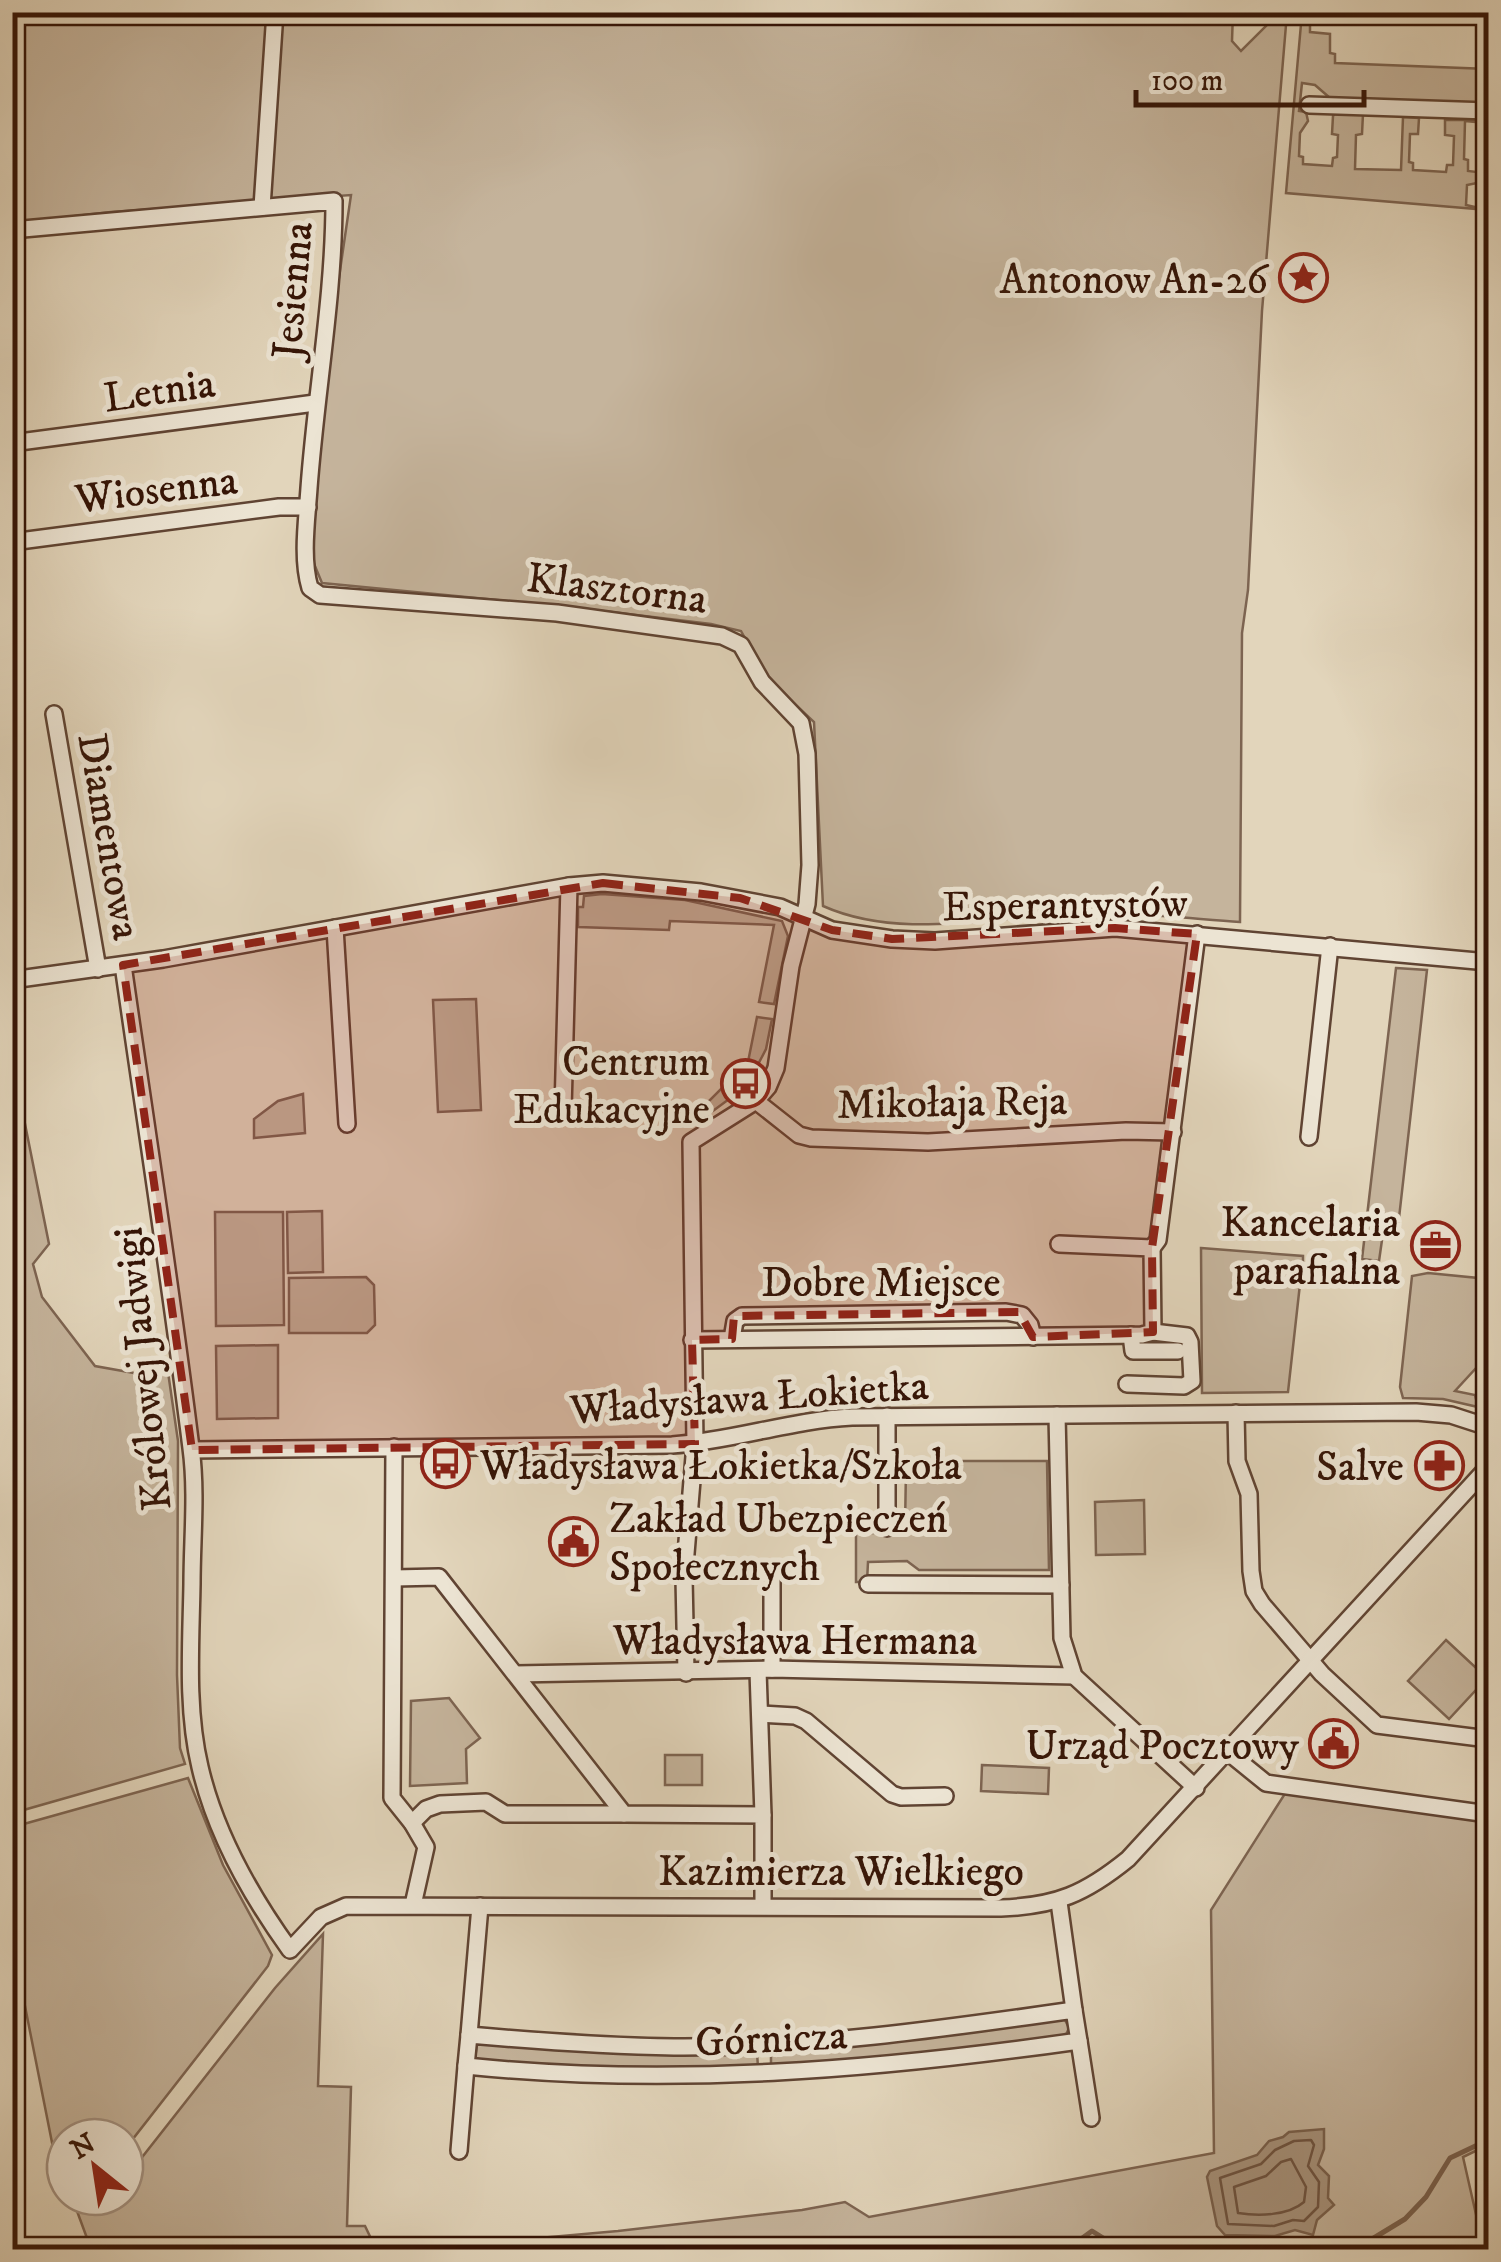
<svg xmlns="http://www.w3.org/2000/svg" width="1501" height="2262" viewBox="0 0 1501 2262" font-family="'IM FELL DW Pica',serif">
	<style>
		.green { fill: #c5b49c; stroke: #7d6451; stroke-width: 2.5 }
		.water { fill: #a7937d; stroke: #79604d; stroke-width: 2.5 }
		.lines { fill: none; stroke-linecap: round; stroke-linejoin: round }
		.shore { stroke: #6e5442; stroke-width: 2.5 }
		.stream { stroke: #79604d; stroke-width: 5 }
		.minor-casing { stroke: #604433; stroke-width: 20 }
		.minor { stroke: #ece4d3; stroke-width: 15 }
		.marked { fill: #8f2418; fill-opacity: 0.2; stroke: #8f2418; stroke-width: 8; stroke-dasharray: 20 12; stroke-linejoin: round }
		.labels { text-anchor: middle; stroke-width: 10; stroke-linejoin: round; paint-order: stroke }
		.poi-label { font-size: 42px; fill: #351406; stroke: #ece4d3; text-anchor: end }
		.street-label { font-size: 42px; fill: #351406; stroke: #ece4d3 }
	</style>
	<rect width="100%" height="100%" fill="#e2d5bb"/>
	<filter id="stains"><feTurbulence type="fractalNoise" baseFrequency=".002" numOctaves="4"/><feColorMatrix values="0 0 0 0 .2 0 0 0 0 .09 0 0 0 0 .02 0 0 0 .5 -.17"/></filter>
	<radialGradient id="worn" r=".72"><stop offset=".6" stop-color="#630" stop-opacity="0"/><stop offset="1" stop-color="#630" stop-opacity=".3"/></radialGradient>
	<g class="green">
		<path d="M 1233,12 L 1232,41 L 1241,51 L 1279,13 L 1287,13 L 1262,311 L 1248,590 L 1242,633 L 1240,922 C 1183,918 1126,911 1069,914 C 989,917 899,940 823,906 L 814,722 L 767,678 L 741,631 L 711,624 L 578,608 L 322,583 L 312,559 L 322,394 L 351,195 L 111,212 L 13,223 L 12,13 Z"/>
		<polygon points="1302,13 1310,13 1310,32 1330,34 1330,53 1335,54 1335,63 1488,69 1488,104 1330,98 1315,85 1302,83 1299,111 1306,112 1308,121 1300,133 1299,156 1303,157 1303,164 1332,166 1333,158 1337,157 1338,135 1332,134 1333,116 1336,112 1363,114 1362,134 1356,135 1355,169 1401,170 1403,117 1419,118 1418,134 1410,134 1409,162 1413,163 1413,170 1446,172 1447,165 1453,165 1454,136 1445,135 1445,120 1488,120 1486,123 1465,121 1464,159 1468,160 1468,171 1477,172 1477,183 1467,185 1466,205 1488,210 1286,193"/>
		<polygon points="602,894 685,900 782,921 788,936 774,1004 759,1002 774,925 670,921 669,930 578,927 578,907 583,907 584,896"/>
		<polygon points="1396,968 1427,970 1398,1227 1384,1226 1379,1261 1362,1259"/>
		<polygon points="476,999 481,1110 438,1112 433,1000"/>
		<polygon points="757,1017 772,1019 766,1049 751,1078 747,1076 738,1088 740,1091 702,1119 699,1111 748,1062"/>
		<polygon points="13,1064 49,1244 33,1264 42,1297 95,1366 145,1375 168,1372 178,1441 177,1675 180,1748 185,1764 13,1813"/>
		<polygon points="303,1094 305,1133 254,1138 254,1119 278,1101"/>
		<polygon points="322,1211 323,1272 288,1273 287,1212"/>
		<polygon points="215,1212 283,1212 284,1325 216,1326"/>
		<polygon points="1201,1248 1303,1256 1303,1264 1299,1265 1301,1275 1288,1392 1202,1393"/>
		<polygon points="1428,1273 1488,1279 1488,1355 1455,1391 1475,1395 1478,1407 1443,1399 1403,1398 1400,1387 1412,1276"/>
		<polygon points="366,1277 374,1285 375,1325 367,1333 289,1333 289,1278"/>
		<polygon points="278,1345 278,1418 217,1419 216,1346"/>
		<polygon points="893,1461 1047,1461 1049,1570 919,1570 907,1561 868,1562 867,1582 856,1582 856,1533 892,1533 893,1528 905,1528 906,1468 893,1468"/>
		<polygon points="1144,1500 1145,1554 1096,1555 1095,1502"/>
		<polygon points="1446,1640 1487,1678 1449,1719 1408,1681"/>
		<polygon points="449,1698 480,1738 466,1749 467,1783 410,1786 411,1701"/>
		<rect x="665" y="1755" width="37" height="30"/>
		<polygon points="982,1765 1049,1768 1048,1794 981,1791"/>
		<polygon points="188,1778 223,1865 272,1955 268,1966 125,2149 125,2137 65,2137 65,2187 61,2188 22,1991 13,1993 13,1827"/>
		<polygon points="1286,1792 1488,1820 1488,2145 1463,2157 1482,2241 1448,2250 406,2250 618,2231 802,2210 845,2202 869,2217 1214,2153 1211,1910"/>
		<polygon points="323,1934 318,2086 351,2087 347,2226 365,2226 376,2249 91,2249 77,2211 104,2197 125,2197 125,2179 275,1988"/>
		<polygon points="1064,2018 1069,2028 1065,2037 951,2054 771,2065 771,2052 774,2049"/>
		<polygon points="477,2043 757,2052 758,2068 575,2069 475,2059"/>
	</g>
	<polygon class="water" points="1324,2129 1324,2149 1318,2165 1329,2176 1328,2198 1334,2205 1317,2220 1313,2235 1295,2230 1275,2236 1225,2235 1217,2226 1207,2177 1210,2171 1257,2155 1269,2141 1283,2137 1289,2132"/>
	<g class="lines">
		<g class="shore">
			<polygon points="1311,2140 1314,2145 1308,2166 1319,2182 1318,2207 1304,2221 1293,2220 1274,2226 1228,2224 1220,2178 1261,2164 1275,2150 1294,2141"/>
			<path d="M 1291,2159 L 1306,2187 L 1304,2202 C 1288,2216 1258,2216 1238,2213 L 1234,2187 L 1266,2176 L 1281,2162 Z"/>
		</g>
		<g class="stream">
			<polyline points="1066,2250 1092,2231 1108,2241 1188,2250"/>
			<polyline points="1354,2250 1405,2219 1426,2197 1450,2158 1488,2140"/>
		</g>
		<defs>
			<g id="minor">
				<polyline points="1309,105 1488,111"/>
				<polyline points="262,207 275,12"/>
				<path d="M 12,230 L 334,201 C 334,296 316,392 309,488 C 307,519 301,558 310,588 L 320,595 L 557,613 L 722,636 L 741,645 L 762,682 L 801,723 L 807,754 L 810,865 L 807,904 L 791,966 L 776,1068 L 768,1087 L 756,1101 L 691,1142 L 695,1444 L 684,1578 L 686,1673"/>
				<polyline points="12,443 315,403"/>
				<polyline points="12,542 279,507 308,507"/>
				<polyline points="54,714 98,969"/>
				<polyline points="335,928 347,1124"/>
				<path d="M 123,965 C 146,1126 171,1286 191,1448 C 197,1493 192,1539 192,1584 C 191,1643 186,1709 200,1767 C 215,1832 251,1896 290,1950 L 321,1917 L 346,1906 L 1001,1908 C 1056,1906 1085,1894 1128,1859 L 1488,1467"/>
				<polyline points="12,980 163,959 569,886 603,883 701,892 780,907 832,930 892,939 935,941 1115,928 1488,962"/>
				<polyline points="756,1101 799,1135 811,1138 928,1142 1126,1131 1173,1132"/>
				<polyline points="563,1110 569,886"/>
				<polyline points="1309,1137 1330,946"/>
				<polyline points="1152,1248 1158,1240 1197,934"/>
				<polyline points="1131,1335 1133,1351 1178,1351"/>
				<polyline points="732,1339 735,1321 742,1316 1006,1312 1022,1315 1030,1325 1033,1337"/>
				<polyline points="692,1340 1142,1335 1153,1332 1152,1248 1059,1244"/>
				<polyline points="1127,1384 1184,1386 1192,1381 1190,1342 1187,1336 1153,1332"/>
				<polyline points="1236,1413 1237,1461 1249,1494 1251,1571 1254,1591 1262,1604 1322,1674 1377,1725 1488,1739"/>
				<polyline points="1057,1415 1062,1638 1074,1676 1196,1788"/>
				<polyline points="887,1416 887,1528"/>
				<polyline points="394,1447 392,1798 412,1823 426,1847 413,1905"/>
				<path d="M 192,1450 L 672,1445 C 733,1441 791,1420 852,1417 L 1416,1412 L 1451,1415 L 1488,1427"/>
				<polyline points="772,1572 772,1669"/>
				<polyline points="394,1578 439,1577 624,1814 763,1815 763,1906"/>
				<polyline points="868,1584 1061,1585"/>
				<polyline points="758,1671 763,1815"/>
				<polyline points="516,1674 772,1669 1074,1676"/>
				<polyline points="760,1714 795,1716 806,1721 892,1794 901,1797 945,1796"/>
				<polyline points="1229,1753 1266,1783 1488,1814"/>
				<polyline points="412,1823 426,1809 440,1804 486,1802 505,1814 624,1814"/>
				<polyline points="1059,1902 1074,2010"/>
				<path d="M 1074,2010 L 1079,2041 C 875,2070 672,2087 466,2066 L 469,2035 C 537,2041 605,2046 674,2047 C 808,2048 942,2029 1074,2010 Z"/>
				<polyline points="469,2035 480,1906"/>
				<polyline points="1079,2041 1091,2118"/>
				<polyline points="459,2151 466,2066"/>
			</g>
		</defs>
		<use href="#minor" class="minor-casing"/>
		<use href="#minor" class="minor"/>
	</g>
	<path class="marked" d="M 603,883 L 740,898 L 832,930 L 892,939 L 1115,928 L 1197,934 L 1152,1248 L 1153,1332 L 1033,1337 L 1019,1312 L 734,1316 L 732,1339 L 692,1340 L 695,1444 L 192,1450 L 123,965 Z"/>
	<defs>
		<symbol id="sight-ring" viewBox="-11 -11 22 22"><circle r="9.5" fill="#ece4d3" stroke="#8f2418" stroke-width="1.5"/><path d="M0-6L1.8-2.2L6-1.7L2.9 1.2L3.7 5.4L0 3.3L-3.7 5.4L-2.9 1.2L-6-1.7L-1.8-2.2Z" fill="#8f2418"/></symbol>
		<symbol id="bus-ring" viewBox="-11 -11 22 22"><circle r="9.5" fill="#ece4d3" stroke="#8f2418" stroke-width="1.5"/><path d="M-5-6H5V4H4V6H2V4H-2V6H-4V4H-5ZM-3.5-4V0h7V-4ZM-3.5 1.2v1.5H-2V1.2ZM2 1.2v1.5H3.5V1.2Z" fill="#8f2418"/></symbol>
		<symbol id="office-ring" viewBox="-11 -11 22 22"><circle r="9.5" fill="#ece4d3" stroke="#8f2418" stroke-width="1.5"/><path d="M-6-3h4V-5.5h4V-3h4V5H-6ZM-1-4.5V-3h2v-1.5ZM-6 0V1H6V0Z" fill="#8f2418"/></symbol>
		<symbol id="pharmacy-ring" viewBox="-11 -11 22 22"><circle r="9.5" fill="#ece4d3" stroke="#8f2418" stroke-width="1.5"/><path d="M-2-6h4v4h4v4h-4v4h-4v-4h-4v-4h4Z" fill="#8f2418"/></symbol>
		<symbol id="civic-ring" viewBox="-11 -11 22 22"><circle r="9.5" fill="#ece4d3" stroke="#8f2418" stroke-width="1.5"/><path d="M-.6-6.5H3V-4.5H.6V-3L4-1V1h2V6H-6V1h2V-1L-.6-3ZM-1.2 2.5V6h2.4V2.5Z" fill="#8f2418"/></symbol>
	</defs>
	<g fill-rule="evenodd">
		<use href="#sight-ring" x="1276" y="250" width="55" height="55"/>
		<use href="#bus-ring" x="718" y="1056" width="55" height="55"/>
		<use href="#office-ring" x="1408" y="1218" width="55" height="55"/>
		<use href="#bus-ring" x="418" y="1436" width="55" height="55"/>
		<use href="#pharmacy-ring" x="1412" y="1438" width="55" height="55"/>
		<use href="#civic-ring" x="546" y="1514" width="55" height="55"/>
		<use href="#civic-ring" x="1306" y="1716" width="55" height="55"/>
	</g>
	<g class="labels">
		<g class="poi-label">
			<text x="1268" y="293">Antonow An-26</text>
			<text x="710" y="1075">Centrum<tspan x="710" dy="48">Edukacyjne</tspan></text>
			<text x="1400" y="1236">Kancelaria<tspan x="1400" dy="48">parafialna</tspan></text>
			<text x="480" y="1479" text-anchor="start">Władysława Łokietka/Szkoła</text>
			<text x="1404" y="1480">Salve</text>
			<text x="609" y="1532" text-anchor="start">Zakład Ubezpieczeń<tspan x="609" dy="48">Społecznych</tspan></text>
			<text x="1299" y="1759">Urząd Pocztowy</text>
		</g>
		<g class="street-label">
			<text transform="translate(291 290) rotate(-85)" y="15">Jesienna</text>
			<text transform="translate(159 389) rotate(-8)" y="15">Letnia</text>
			<text transform="translate(156 488) rotate(-7)" y="15">Wiosenna</text>
			<text transform="translate(617 587) rotate(7)" y="15">Klasztorna</text>
			<text transform="translate(111 836) rotate(80)" y="15">Diamentowa</text>
			<text transform="translate(1065 903) rotate(-1)" y="15">Esperantystów</text>
			<text transform="translate(952 1101) rotate(-1)" y="15">Mikołaja Reja</text>
			<text x="881" y="1296">Dobre Miejsce</text>
			<text transform="translate(141 1369) rotate(-96)" y="15">Królowej Jadwigi</text>
			<text transform="translate(749 1396) rotate(-4)" y="15">Władysława Łokietka</text>
			<text x="795" y="1654">Władysława Hermana</text>
			<text x="841" y="1885">Kazimierza Wielkiego</text>
			<text transform="translate(771 2037) rotate(-3)" y="15">Górnicza</text>
		</g>
	</g>
	<rect width="1501" height="2262" fill="none" stroke="#e2d5bb" stroke-width="50"/>
	<rect x="15" y="15" width="1471" height="2232" fill="none" stroke="#351406" stroke-width="5"/>
	<rect x="25" y="25" width="1451" height="2212" fill="none" stroke="#351406" stroke-width="2.5"/>
	<g transform="translate(95 2167) rotate(330)"><circle r="48" fill="#ece4d3" stroke="#a39181" stroke-width="2.5"/>
	<path d="M0-8L18 38L0 25L-18 38Z" fill="#8f2418"/>
	<text y="-15" font-size="28" font-weight="bold" text-anchor="middle" fill="#351406">N</text>
	</g>
	<path d="M1136 90v15h228v-15" fill="none" stroke="#351406" stroke-width="5"/>
	<text x="1151" y="90" font-size="30" fill="#351406" stroke="#ece4d3" stroke-width="8" paint-order="stroke">100 m</text>
	<rect width="100%" height="100%" filter="url(#stains)"/>
	<rect width="100%" height="100%" fill="url(#worn)"/>
</svg>
